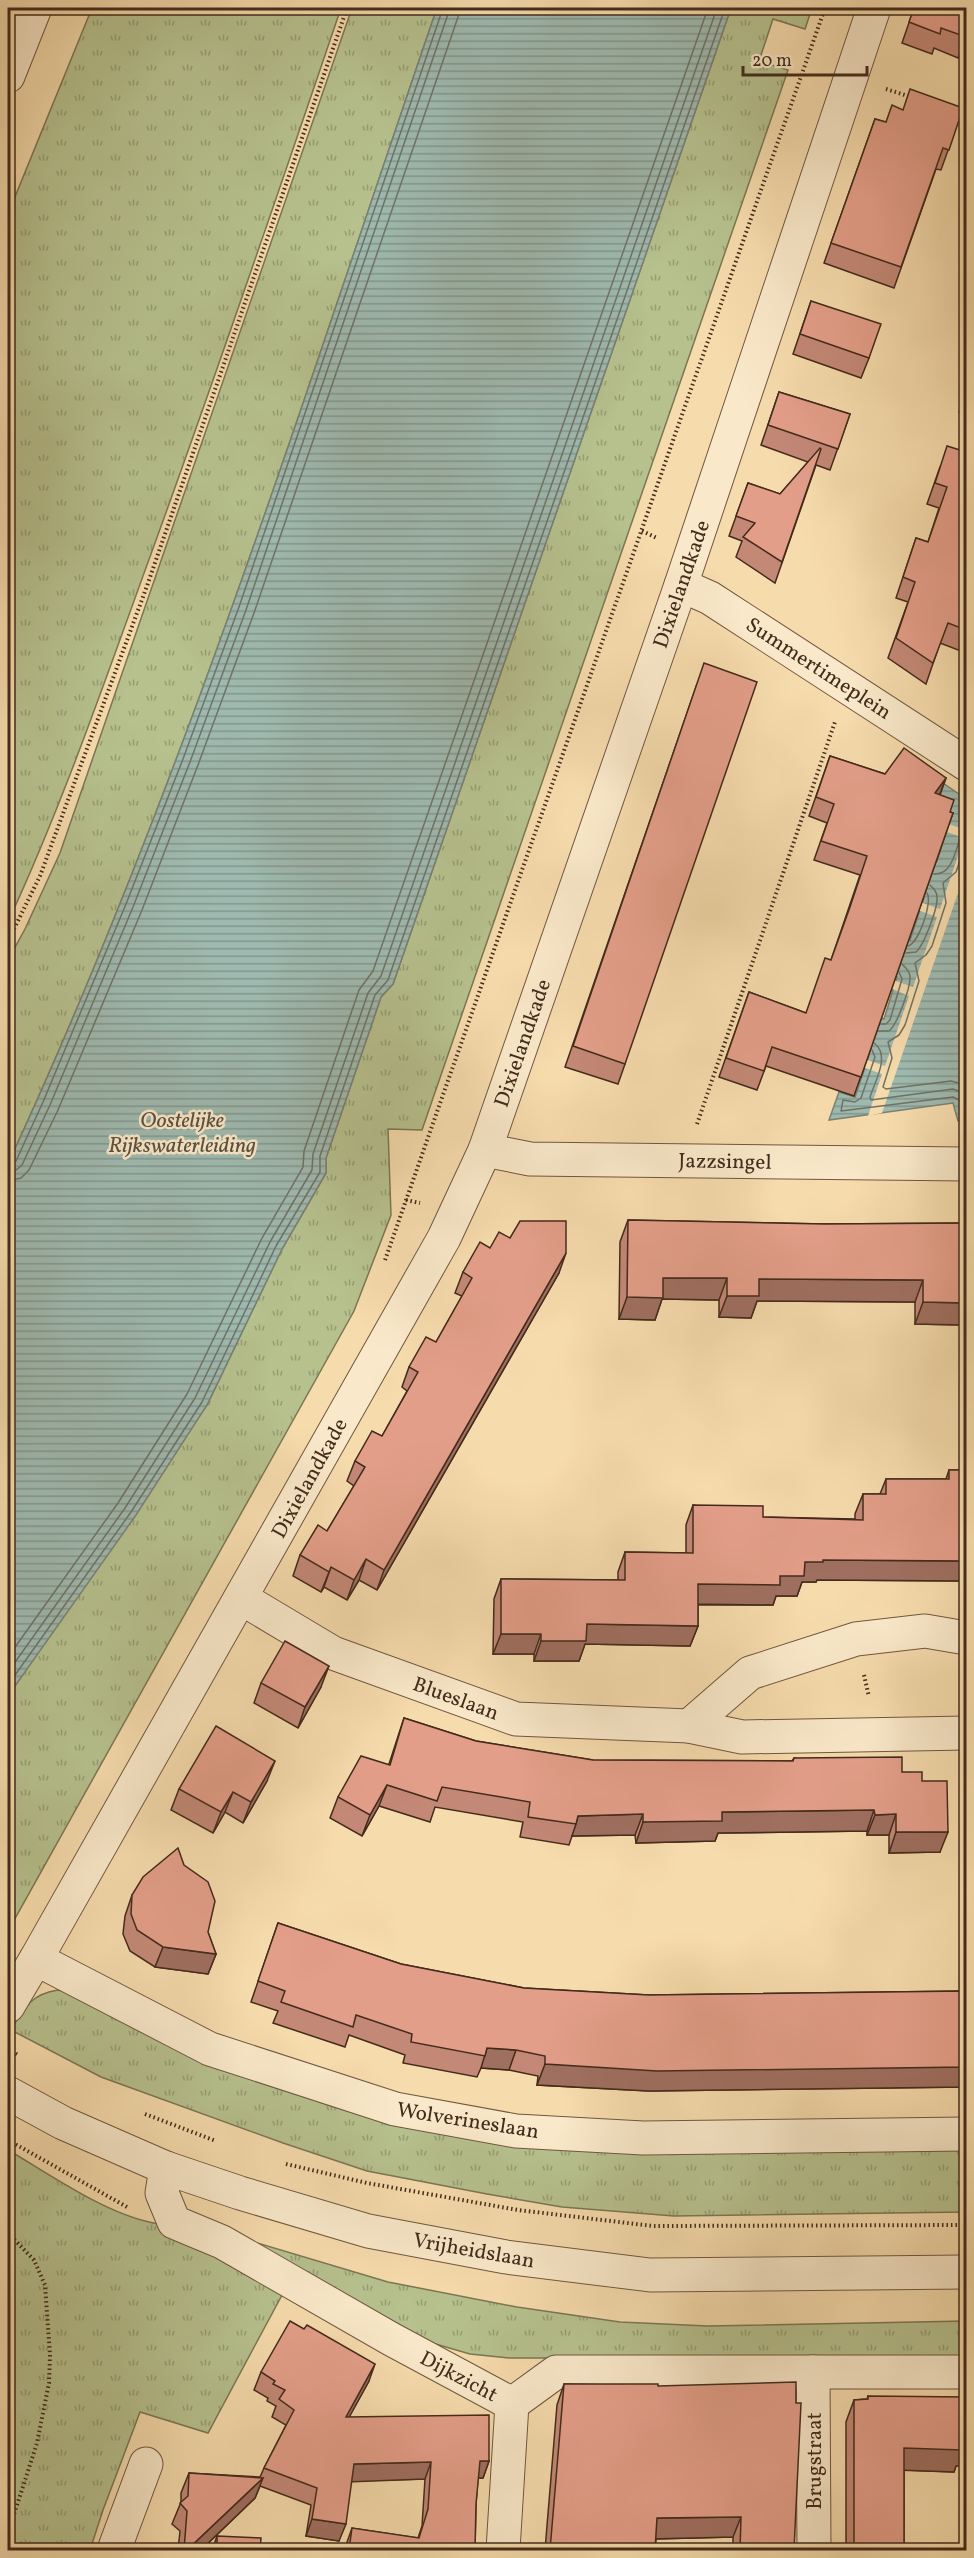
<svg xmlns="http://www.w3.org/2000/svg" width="974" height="2558" viewBox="0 0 974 2558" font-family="Vollkorn,serif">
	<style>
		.grass { fill: url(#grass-tufts); stroke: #7c7654; stroke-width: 1.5 }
		.water { fill: url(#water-rules); stroke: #7a8174; stroke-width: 1.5 }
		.pier { fill: #f6dbac }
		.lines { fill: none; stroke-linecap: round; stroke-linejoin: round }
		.shore { stroke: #707266; stroke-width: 1.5 }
		.minor-casing { stroke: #70573f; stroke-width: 35 }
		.path { stroke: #432b1b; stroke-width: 4; stroke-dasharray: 1.5 3; stroke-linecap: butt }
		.minor { stroke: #f9e8c9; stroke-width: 33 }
		.wall { fill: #c38876; stroke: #432b1b; stroke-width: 1.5 }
		.shaded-wall { fill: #9f6f60; stroke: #432b1b; stroke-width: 1.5 }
		.building { fill: #e39e89; stroke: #432b1b; stroke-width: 1.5 }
		.labels { text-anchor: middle; stroke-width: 5; stroke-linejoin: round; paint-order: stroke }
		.street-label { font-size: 21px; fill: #432b1b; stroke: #f9e8c9 }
		.water-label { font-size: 22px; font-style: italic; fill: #5a4f40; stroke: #f9e8c9 }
	</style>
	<defs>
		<pattern id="grass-tufts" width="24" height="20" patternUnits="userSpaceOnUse" patternTransform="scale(1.5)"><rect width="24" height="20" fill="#b6c18e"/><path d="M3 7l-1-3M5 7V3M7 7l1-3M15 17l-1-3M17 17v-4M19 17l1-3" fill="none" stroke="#969d73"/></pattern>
		<pattern id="water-rules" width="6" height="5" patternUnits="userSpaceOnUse" patternTransform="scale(1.5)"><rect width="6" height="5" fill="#9ebab0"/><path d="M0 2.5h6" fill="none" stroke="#82978e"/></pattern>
	</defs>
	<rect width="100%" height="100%" fill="#f6dbac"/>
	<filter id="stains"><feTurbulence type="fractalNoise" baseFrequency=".00333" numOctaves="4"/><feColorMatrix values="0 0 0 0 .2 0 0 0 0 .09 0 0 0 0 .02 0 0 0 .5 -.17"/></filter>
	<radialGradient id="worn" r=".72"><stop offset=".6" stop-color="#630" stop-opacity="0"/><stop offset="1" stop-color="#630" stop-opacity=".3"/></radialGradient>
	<g class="grass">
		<path d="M 92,8 L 341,8 C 277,197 212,387 143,576 C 101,692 60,810 8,922 L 8,214 Z"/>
		<path d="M 352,8 L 437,8 C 304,396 181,791 8,1164 L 8,960 L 25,929 L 60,853 Z"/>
		<polygon points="731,8 812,8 805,29 773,19 759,61 788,70 422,1130 388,1129 391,1215 354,1311 8,1931 8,1696 207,1405 282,1249 326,1173 326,1158 381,997 393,984"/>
		<path d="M 58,1990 L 71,1993 L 240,2072 L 331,2106 L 421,2128 L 966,2149 L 966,2212 L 674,2216 L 562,2207 L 487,2194 L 367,2171 L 283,2143 L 101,2077 L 11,2030 C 24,2008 31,1994 58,1990 Z"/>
		<path d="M 8,2150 C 53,2176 108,2216 159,2224 L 282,2295 L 208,2433 L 140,2412 L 103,2510 L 90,2550 L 8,2550 Z"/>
		<polygon points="247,2240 388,2282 517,2307 620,2322 708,2326 966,2321 966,2358 509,2358 470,2354 432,2343"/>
	</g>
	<g class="water">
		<path d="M 437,8 L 731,8 L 393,984 L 381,997 L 326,1158 L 326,1173 L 282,1249 L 207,1405 L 136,1515 L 8,1696 L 8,1164 C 181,791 304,396 437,8 Z"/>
		<polygon points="943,783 966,799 966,1120 958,1121 953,1103 829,1120 839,1092 855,1097 869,1056 854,1049 866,1013 884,1019 897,977 881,971 894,934 910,940 924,898 909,892 937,861 950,820 931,813"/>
	</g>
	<polygon class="pier" points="946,823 966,830 966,870 882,1113 868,1116 882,1074 862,1067 865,1059 885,1066 909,996 890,988 893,980 913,987 937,917 917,910 920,902 940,909 964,838 944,831"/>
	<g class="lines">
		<g class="shore">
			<polyline points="966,843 956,872 943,883 946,903 932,946 926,955 915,963 919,981 905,1025 899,1035 888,1042 892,1058 883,1087 886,1089 951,1081 966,1085"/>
			<path d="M 934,874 C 939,874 943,873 947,869 C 955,861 965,824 963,813 L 966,811"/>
			<path d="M 908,946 C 919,943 933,901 927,893"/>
			<path d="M 906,953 L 916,952 C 924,945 938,908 937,897 C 937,892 934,889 930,885"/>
			<polyline points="881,1024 886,1024 890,1020 902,979 899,972"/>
			<path d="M 878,1031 L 889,1031 C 897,1025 911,987 910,976 C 909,970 906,968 902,964"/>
			<path d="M 874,1043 C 891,1055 875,1081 870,1097 L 871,1100 L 953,1089 L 961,1092 L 966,1099"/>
			<polyline points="872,1050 875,1057 861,1098 855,1102 843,1100 841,1111 953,1097 959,1100 962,1112 966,1114"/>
			<polyline points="8,1164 16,1161 43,1102 126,904 183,759 239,607 443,8"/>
			<polyline points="8,1172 15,1171 22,1165 50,1105 133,907 190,762 246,610 450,8"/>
			<polyline points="8,1181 21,1178 29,1170 58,1110 142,910 198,765 254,613 458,17 459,8"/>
			<polyline points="8,1657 118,1503 187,1394 262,1238 303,1167 304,1151 359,990 373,971 708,8"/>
			<polyline points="8,1672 125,1508 195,1398 270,1242 312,1170 313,1154 368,993 381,976 717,8"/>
			<polyline points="8,1685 131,1512 202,1402 276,1246 320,1172 320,1156 375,995 388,980 725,8"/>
		</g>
		<defs>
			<g id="minor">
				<polyline points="8,76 35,8"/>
				<polyline points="681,585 710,598 966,764"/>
				<polyline points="485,1150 530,1159 966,1164"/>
				<polyline points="241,1598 333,1653 516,1719 689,1726 742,1737 966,1733"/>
				<polyline points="689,1726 750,1673 856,1639 925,1631 966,1638"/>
				<polyline points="36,1959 210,2049 395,2109 516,2131 643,2138 966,2134"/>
				<polyline points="8,2006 36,1959 444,1238 485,1150 681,585 874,8"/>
				<polyline points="8,2093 63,2123 166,2168 240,2193 368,2231 506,2257 650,2275 966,2272"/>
				<polyline points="166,2168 162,2193 174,2222 222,2242 391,2339 512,2404"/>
				<polyline points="813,2372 814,2550"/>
				<polyline points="512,2404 556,2372 966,2372"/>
				<polyline points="114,2550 146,2464"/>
				<polyline points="503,2550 512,2404"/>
			</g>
		</defs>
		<use href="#minor" class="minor-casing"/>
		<g class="path">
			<polyline points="886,89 911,97"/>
			<polyline points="957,113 966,116"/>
			<polyline points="642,531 657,538"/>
			<polyline points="8,941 40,876 147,586 347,8"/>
			<polyline points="697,1124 835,722"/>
			<polyline points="406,1200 420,1203"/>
			<polyline points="385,1260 825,8"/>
			<polyline points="864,1675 869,1697"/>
			<polyline points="8,2049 18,2055"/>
			<polyline points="145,2114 216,2141"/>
			<polyline points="8,2140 127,2207"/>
			<polyline points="286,2164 367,2183 518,2210 653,2226 966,2225"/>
			<polyline points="8,2233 34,2260 45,2285 50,2355 49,2383 37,2443 8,2533"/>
		</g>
		<use href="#minor" class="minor"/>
	</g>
	<g class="wall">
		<polygon points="914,8 966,35 958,58 934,48 932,54 902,43"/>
		<polygon points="963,108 941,170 936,169 894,288 824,263 875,119 885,122 903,110"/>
		<polygon points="811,301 869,358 861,378 793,354"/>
		<polygon points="966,389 966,415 959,412"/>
		<polygon points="779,392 850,414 830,470 816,465 775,583 736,557 742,541 729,536 748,483 780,494 808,462 761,445"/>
		<polygon points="966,431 966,653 940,643 926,684 888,658 908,602 896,598 916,538 928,542 939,508 927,504 940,467 960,450"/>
		<polygon points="697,684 625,1064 618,1084 565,1067"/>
		<polygon points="830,756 885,774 946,778 940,795 950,812 953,813 854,1096 766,1066 757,1090 719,1077 749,992 806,1013 831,960 860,875 814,860 827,823 809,816"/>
		<polygon points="628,1220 825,1224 966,1223 962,1325 915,1324 915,1302 757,1301 751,1318 719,1317 719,1300 662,1299 655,1320 619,1319 620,1242"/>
		<polygon points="490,1248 559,1273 377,1590 359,1580 347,1600 324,1587 321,1592 293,1576 300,1555 327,1531 354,1486 347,1481 355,1461 382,1436 407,1391 402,1387 409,1367 436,1342 462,1296 455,1293 463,1272"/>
		<polygon points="949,1470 966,1470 966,1581 817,1580 816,1582 802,1582 797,1596 776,1596 773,1605 698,1605 698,1626 690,1646 585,1644 579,1661 534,1661 534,1654 493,1654 494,1599 501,1579 618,1580 618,1572 625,1552 686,1553 686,1525 693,1505 763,1517 855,1519 855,1514 863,1494 880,1494 886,1479 946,1479"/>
		<polygon points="261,1683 321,1687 298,1728 254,1703"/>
		<polygon points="404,1718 476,1741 593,1760 792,1761 794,1758 902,1772 922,1781 940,1852 889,1853 889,1835 867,1835 867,1831 718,1833 715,1841 636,1843 635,1835 572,1836 569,1845 520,1837 523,1822 435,1807 430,1822 379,1806 362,1836 330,1818 338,1797 389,1764"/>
		<polygon points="267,1781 243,1823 225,1812 213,1833 171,1810 179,1789"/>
		<polygon points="132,1895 208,1932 216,1954 208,1974 155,1967 130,1951 123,1934 125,1916"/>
		<polygon points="278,1923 401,1964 524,1988 649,1995 966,1991 966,2087 649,2091 537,2085 538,2076 509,2070 481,2068 477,2077 403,2063 405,2055 349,2035 345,2047 273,2023 278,2011 251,2002"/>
		<polygon points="261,2372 369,2381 349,2417 489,2461 483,2478 478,2478 476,2504 475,2550 345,2550 346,2545 352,2528 418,2538 422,2526 425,2479 351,2481 339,2541 306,2536 311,2505 260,2486 255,2498 201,2550 178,2550 180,2531 172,2524 181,2502 181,2493 189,2473 260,2477 264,2468 286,2425 272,2417 276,2406 267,2401 268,2398 254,2390"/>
		<polygon points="564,2384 658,2386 794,2550 733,2550 733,2537 656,2539 655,2550 545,2550 557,2405"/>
		<polygon points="868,2396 956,2466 954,2472 904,2470 904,2550 846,2550 846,2422 854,2400 867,2399"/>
		<polygon points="217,2536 260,2550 212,2550"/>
	</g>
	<g class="shaded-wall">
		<polygon points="946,778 939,796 935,793"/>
		<polygon points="566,1253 559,1273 377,1590 384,1570"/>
		<polygon points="663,1278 727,1278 719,1300 662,1299 655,1320 619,1319 627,1297"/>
		<polygon points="759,1279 923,1280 915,1302 757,1301 751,1318 719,1317 727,1296"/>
		<polygon points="923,1302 966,1303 966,1312 962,1325 915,1324"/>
		<polygon points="366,1559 359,1580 347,1600 354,1580"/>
		<polygon points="823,1560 966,1561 966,1581 817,1580 816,1582 802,1582 797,1596 776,1596 773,1605 691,1604 698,1584 780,1576 805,1562"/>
		<polygon points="331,1567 324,1587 321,1592"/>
		<polygon points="587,1624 698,1626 690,1646 585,1644 579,1661 534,1661 541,1641"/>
		<polygon points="501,1634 541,1634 534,1654 493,1654"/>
		<polygon points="329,1666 321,1687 298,1728 305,1707"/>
		<polygon points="275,1761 267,1781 243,1823 251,1802"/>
		<polygon points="387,1785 379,1806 362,1836 370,1815"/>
		<polygon points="233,1792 225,1812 213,1833 221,1812"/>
		<polygon points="874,1810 867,1831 718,1833 715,1841 636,1843 643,1822 722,1812"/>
		<polygon points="643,1814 635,1835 572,1836 576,1824 578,1816"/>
		<polygon points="896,1814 889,1835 867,1835 875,1815"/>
		<polygon points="896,1832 948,1832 940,1852 889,1853"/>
		<polygon points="163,1947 216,1954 208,1974 155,1967"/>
		<polygon points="487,2048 516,2050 509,2070 481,2068"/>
		<polygon points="545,2064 966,2067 966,2087 649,2091 537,2085"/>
		<polygon points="375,2364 369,2381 340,2434 346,2417"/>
		<polygon points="966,2444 966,2466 956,2466 954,2472 896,2470 904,2448"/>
		<polygon points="480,2461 489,2461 483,2478 473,2478"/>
		<polygon points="431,2462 425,2479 347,2482 354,2464"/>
		<polygon points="263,2478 255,2498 201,2550 187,2550"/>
		<polygon points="741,2517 733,2537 650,2539 657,2518"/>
		<polygon points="312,2519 346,2524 339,2541 306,2536"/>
	</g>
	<g class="building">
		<polygon points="914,8 966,8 966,37 941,28 940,34 909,22"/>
		<polygon points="910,89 963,108 949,150 943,148 901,267 831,243 875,119 886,122 892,105 903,110"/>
		<polygon points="811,301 881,324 869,358 800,334"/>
		<polygon points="779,392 850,414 838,449 768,425"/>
		<polygon points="966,432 966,630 948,623 933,663 896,638 915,582 903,577 916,538 928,542 947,487 935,483 947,446 960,450"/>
		<polygon points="820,448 821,449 782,562 743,537 755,523 736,516 748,483 780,494"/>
		<polygon points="704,663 757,682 625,1064 573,1046"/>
		<polygon points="904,748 946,778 935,793 954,800 950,812 953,813 861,1077 772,1047 764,1071 726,1058 749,992 806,1013 825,958 831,960 850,907 867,856 821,841 834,804 816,797 830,756 885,774"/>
		<polygon points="628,1220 825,1224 966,1223 966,1303 923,1302 923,1280 759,1279 759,1296 727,1296 727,1278 663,1278 663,1298 627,1297"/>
		<polygon points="520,1221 566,1221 566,1253 384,1570 366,1559 354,1580 331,1567 329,1572 300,1555 318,1525 327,1531 365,1467 355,1461 372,1431 382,1436 418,1372 409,1367 426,1337 436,1342 472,1278 463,1272 480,1242 490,1248 499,1232 510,1238"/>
		<polygon points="949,1470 966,1470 966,1561 823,1560 823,1562 805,1562 804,1576 780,1576 780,1585 698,1584 698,1626 587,1624 586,1641 541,1641 541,1634 501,1634 501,1579 625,1580 625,1552 693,1553 693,1505 763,1506 763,1517 863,1520 863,1494 886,1494 886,1479 949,1479"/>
		<polygon points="285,1641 329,1666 305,1707 261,1683"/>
		<polygon points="404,1718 476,1741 593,1760 793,1761 794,1758 902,1757 902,1772 922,1772 922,1781 947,1781 948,1832 896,1832 896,1814 875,1815 874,1810 722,1812 722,1821 643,1822 643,1814 578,1816 576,1824 528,1817 530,1802 442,1787 437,1801 387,1785 370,1815 338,1797 361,1756 390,1765"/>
		<polygon points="216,1726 275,1761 251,1802 233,1792 221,1812 179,1789"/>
		<polygon points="178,1848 184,1865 208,1882 215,1901 208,1932 216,1954 163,1947 137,1930 131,1914 132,1895 143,1877"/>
		<polygon points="278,1923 401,1964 524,1988 649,1995 966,1991 966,2067 657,2071 545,2064 545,2056 516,2050 487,2048 485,2056 411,2042 412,2034 356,2015 353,2027 281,2002 285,1991 258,1981"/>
		<polygon points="290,2321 304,2329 307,2325 375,2364 346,2417 489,2415 489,2461 480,2461 476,2504 475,2550 349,2550 352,2528 419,2538 428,2509 431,2462 354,2464 346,2524 312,2519 317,2488 264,2468 294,2410 279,2399 285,2390 273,2384 275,2381 261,2372"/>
		<polygon points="796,2382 796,2403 801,2403 794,2550 740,2550 741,2517 657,2518 655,2550 550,2550 564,2384 658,2384 658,2386"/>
		<polygon points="868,2396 966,2397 966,2444 962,2444 962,2450 904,2448 904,2549 897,2550 854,2550 854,2400 868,2399"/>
		<polygon points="189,2473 263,2478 187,2550 184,2550 187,2511 180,2503 188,2496"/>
		<polygon points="217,2536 261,2538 260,2550 217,2550"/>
	</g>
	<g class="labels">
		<g class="street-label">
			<text transform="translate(681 584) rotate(-71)" y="7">Dixielandkade</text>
			<text transform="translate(819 668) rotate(33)" y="7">Summertimeplein</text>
			<text transform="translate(522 1043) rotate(-71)" y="7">Dixielandkade</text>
			<text transform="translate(725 1161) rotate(1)" y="7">Jazzsingel</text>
			<text transform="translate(309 1478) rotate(-61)" y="7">Dixielandkade</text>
			<text transform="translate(456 1698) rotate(20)" y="7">Blueslaan</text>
			<text transform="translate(468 2120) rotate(9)" y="7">Wolverineslaan</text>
			<text transform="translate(474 2250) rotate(10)" y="7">Vrijheidslaan</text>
			<text transform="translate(459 2376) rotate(28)" y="7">Dijkzicht</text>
			<text transform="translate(814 2461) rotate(-90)" y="7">Brugstraat</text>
		</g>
		<g class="water-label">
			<text x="182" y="1127">Oostelijke<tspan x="182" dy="25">Rijkswaterleiding</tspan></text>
		</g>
	</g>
	<rect width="974" height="2558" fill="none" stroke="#f6dbac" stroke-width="30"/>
	<rect x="9" y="9" width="956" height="2540" fill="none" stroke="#432b1b" stroke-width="3"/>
	<rect x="15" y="15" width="944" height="2528" fill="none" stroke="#432b1b" stroke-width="1.5"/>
	<path d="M743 66v9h124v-9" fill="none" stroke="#432b1b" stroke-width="3"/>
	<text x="752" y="66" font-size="18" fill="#432b1b" stroke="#f9e8c9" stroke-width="4.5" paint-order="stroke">20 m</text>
	<rect width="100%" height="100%" filter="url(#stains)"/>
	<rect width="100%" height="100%" fill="url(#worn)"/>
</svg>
